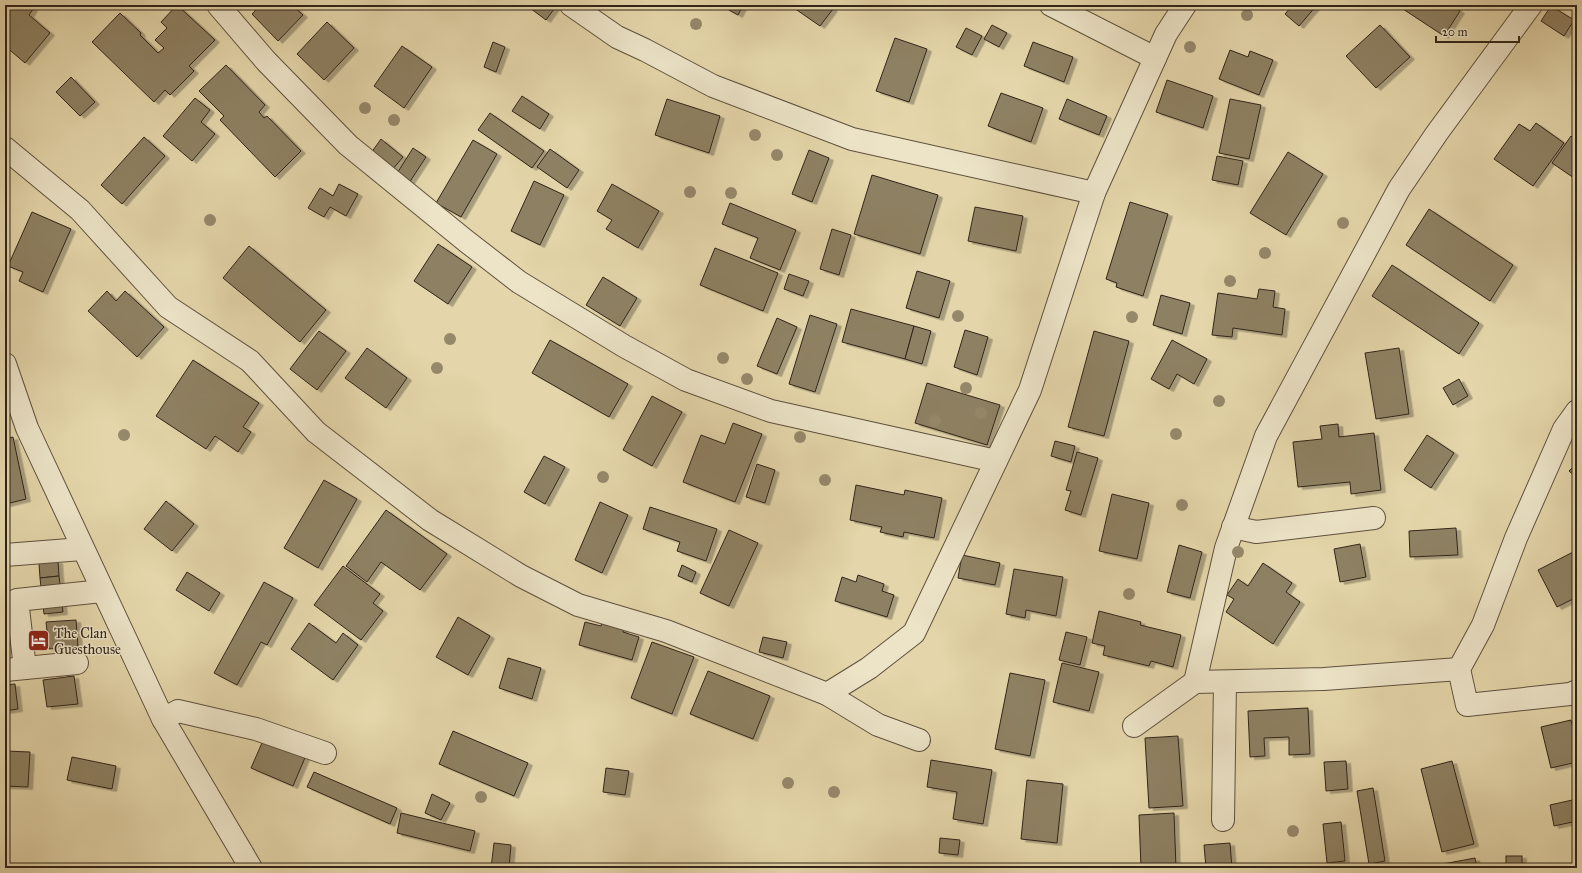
<svg xmlns="http://www.w3.org/2000/svg" width="1582" height="873" viewBox="0 0 1582 873" font-family="'IM FELL Great Primer',serif">
	<style>
		.building { fill: #8e8164; stroke: #312419; filter: url(#shadow) }
		.lines { fill: none; stroke-linecap: round; stroke-linejoin: round }
		.minor-casing { stroke: #5e503d; stroke-width: 24 }
		.minor { stroke: #ede4c8; stroke-width: 22 }
		.tree { fill: #96886b }
		.labels { text-anchor: middle; stroke-width: 3; stroke-linejoin: round; paint-order: stroke }
		.poi-label { font-size: 14px; fill: #312419; stroke: #ede4c8; text-anchor: start }
	</style>
	<defs>
		<filter id="shadow"><feDropShadow dx="4.5" dy="2.5" stdDeviation="0" flood-color="#0004"/></filter>
	</defs>
	<rect width="100%" height="100%" fill="#e4d6aa"/>
	<filter id="stains"><feTurbulence type="fractalNoise" baseFrequency=".005" numOctaves="4"/><feColorMatrix values="0 0 0 0 .2 0 0 0 0 .09 0 0 0 0 .02 0 0 0 .5 -.17"/></filter>
	<radialGradient id="worn" r=".72"><stop offset=".6" stop-color="#630" stop-opacity="0"/><stop offset="1" stop-color="#630" stop-opacity=".3"/></radialGradient>
	<g class="building">
		<polygon points="5,5 28,5 33,9 29,15 50,33 25,63 5,46"/>
		<polygon points="177,5 215,40 189,66 194,71 170,95 165,90 154,102 92,42 120,13 141,33 140,35 158,53 164,48 155,40 167,28 161,22"/>
		<polygon points="261,5 292,5 303,15 278,41 252,14"/>
		<polygon points="526,5 557,5 546,20"/>
		<polygon points="720,5 743,5 738,15"/>
		<polygon points="796,5 827,5 833,9 820,26 794,8"/>
		<polygon points="1291,5 1317,5 1299,26 1285,14 1292,6"/>
		<polygon points="1397,5 1451,5 1460,11 1444,36"/>
		<polygon points="1551,6 1574,20 1564,36 1541,21"/>
		<polygon points="327,22 354,48 324,80 297,54"/>
		<polygon points="992,25 1007,33 999,47 984,39"/>
		<polygon points="1380,25 1410,57 1376,88 1346,56"/>
		<polygon points="966,28 982,36 972,55 956,47"/>
		<polygon points="895,38 927,49 909,102 876,91"/>
		<polygon points="493,42 505,47 496,72 484,67"/>
		<polygon points="1033,42 1073,57 1064,82 1024,66"/>
		<polygon points="402,46 432,67 404,108 374,86"/>
		<polygon points="1230,50 1248,57 1250,51 1273,60 1259,95 1219,79"/>
		<polygon points="226,65 265,105 259,112 264,118 267,116 301,151 275,177 220,120 224,116 199,91"/>
		<polygon points="71,77 95,102 80,116 56,92"/>
		<polygon points="1167,80 1213,96 1203,128 1156,112"/>
		<polygon points="1001,93 1043,108 1031,142 988,126"/>
		<polygon points="522,96 549,114 540,129 512,111"/>
		<polygon points="195,98 210,110 201,122 215,134 192,161 163,136"/>
		<polygon points="667,99 720,116 709,153 655,135"/>
		<polygon points="1067,99 1107,116 1099,135 1059,119"/>
		<polygon points="1230,99 1261,105 1249,159 1219,153"/>
		<polygon points="490,113 544,151 532,168 478,130"/>
		<polygon points="1536,123 1564,143 1533,186 1494,159 1519,124 1530,131"/>
		<polygon points="1571,136 1577,141 1577,180 1552,163"/>
		<polygon points="144,137 165,156 122,204 101,185"/>
		<polygon points="381,139 403,157 392,170 371,153"/>
		<polygon points="473,140 497,154 461,217 436,203"/>
		<polygon points="413,148 426,157 409,183 396,175"/>
		<polygon points="550,149 579,170 567,188 537,167"/>
		<polygon points="809,150 829,158 812,202 792,194"/>
		<polygon points="1288,152 1323,174 1286,235 1250,213"/>
		<polygon points="1217,156 1243,161 1238,185 1212,180"/>
		<polygon points="872,175 938,195 920,254 854,234"/>
		<polygon points="534,181 564,195 540,245 511,231"/>
		<polygon points="339,184 358,194 346,216 330,207 324,217 308,208 320,188 333,196"/>
		<polygon points="612,184 659,211 638,248 606,229 612,220 597,211"/>
		<polygon points="1130,202 1168,214 1143,296 1116,287 1117,283 1106,279"/>
		<polygon points="730,203 796,230 780,270 750,258 758,238 722,224"/>
		<polygon points="975,207 1023,216 1016,251 968,241"/>
		<polygon points="1429,209 1513,265 1490,301 1406,245"/>
		<polygon points="32,212 71,229 43,292 19,281 23,272 8,266"/>
		<polygon points="832,229 851,235 839,275 820,269"/>
		<polygon points="438,244 472,267 448,304 414,281"/>
		<polygon points="249,246 326,310 300,342 223,278"/>
		<polygon points="715,248 778,273 763,311 700,285"/>
		<polygon points="1392,265 1479,323 1459,354 1372,296"/>
		<polygon points="917,271 950,281 939,318 906,308"/>
		<polygon points="789,274 809,281 803,296 784,289"/>
		<polygon points="603,277 637,298 620,326 586,305"/>
		<polygon points="1259,289 1275,291 1273,307 1285,309 1282,335 1233,328 1232,337 1212,335 1218,293 1257,299"/>
		<polygon points="107,291 116,301 125,291 164,327 137,357 88,311"/>
		<polygon points="1161,295 1190,303 1182,334 1153,325"/>
		<polygon points="851,309 914,326 905,359 842,342"/>
		<polygon points="810,315 837,324 815,392 789,384"/>
		<polygon points="777,318 797,327 777,374 757,366"/>
		<polygon points="914,326 931,331 922,364 905,359"/>
		<polygon points="965,330 988,337 977,375 954,367"/>
		<polygon points="319,331 346,351 317,390 290,369"/>
		<polygon points="1094,331 1129,341 1104,436 1068,427"/>
		<polygon points="550,340 628,384 609,417 532,373"/>
		<polygon points="1172,340 1207,359 1194,384 1177,374 1169,389 1151,379"/>
		<polygon points="367,348 407,378 386,408 345,378"/>
		<polygon points="1399,348 1409,414 1376,419 1365,353"/>
		<polygon points="193,360 259,403 243,427 251,432 238,452 215,436 206,449 156,416"/>
		<polygon points="1459,379 1468,396 1453,405 1443,388"/>
		<polygon points="927,383 1000,405 987,445 915,423"/>
		<polygon points="652,396 682,412 652,466 623,450"/>
		<polygon points="733,423 762,434 735,502 683,482 701,435 725,444"/>
		<polygon points="1338,424 1339,437 1374,433 1381,490 1351,494 1350,482 1298,487 1293,442 1322,439 1320,426"/>
		<polygon points="1427,435 1454,453 1431,488 1404,470"/>
		<polygon points="13,437 26,499 6,504 5,439"/>
		<polygon points="1055,441 1075,446 1071,462 1051,456"/>
		<polygon points="1077,452 1098,458 1081,515 1065,510 1071,491 1066,490"/>
		<polygon points="544,456 565,467 545,504 524,492"/>
		<polygon points="1577,463 1577,478 1569,471"/>
		<polygon points="757,464 775,470 765,503 746,497"/>
		<polygon points="324,480 357,499 318,568 284,548"/>
		<polygon points="856,485 904,495 905,490 942,498 934,538 904,532 903,537 880,532 882,527 850,520"/>
		<polygon points="1112,494 1149,503 1137,559 1099,551"/>
		<polygon points="166,501 194,524 172,551 144,529"/>
		<polygon points="600,502 628,515 602,573 575,560"/>
		<polygon points="650,507 717,529 706,561 677,551 680,542 643,529"/>
		<polygon points="386,510 447,554 420,590 381,562 367,582 346,566"/>
		<polygon points="1456,528 1458,555 1410,557 1409,531"/>
		<polygon points="729,530 758,543 729,606 700,593"/>
		<polygon points="1360,544 1366,577 1340,582 1334,549"/>
		<polygon points="1179,545 1202,552 1190,598 1167,592"/>
		<polygon points="1577,550 1577,597 1557,607 1538,570"/>
		<polygon points="962,555 1000,563 995,585 958,578"/>
		<polygon points="58,561 59,576 40,578 39,563"/>
		<polygon points="1263,563 1292,583 1286,592 1300,602 1273,644 1226,612 1234,599 1227,595 1238,579 1248,586"/>
		<polygon points="682,565 696,572 692,582 678,576"/>
		<polygon points="343,566 380,594 373,603 383,611 361,640 314,605"/>
		<polygon points="1014,569 1063,577 1056,616 1026,610 1025,618 1006,614"/>
		<polygon points="187,572 220,593 209,611 176,590"/>
		<polygon points="858,575 884,584 882,591 894,595 887,617 835,601 842,577 856,582"/>
		<polygon points="59,576 63,612 44,614 40,578"/>
		<polygon points="264,582 293,598 267,645 261,642 237,685 214,673"/>
		<polygon points="1099,611 1141,622 1140,625 1181,635 1173,667 1151,661 1149,666 1103,655 1105,646 1092,643"/>
		<polygon points="458,617 490,636 468,675 436,657"/>
		<polygon points="76,620 78,646 49,649 46,622"/>
		<polygon points="585,622 601,626 602,622 624,628 623,632 639,637 632,660 579,645"/>
		<polygon points="309,623 336,643 343,633 358,645 333,680 291,649"/>
		<polygon points="1066,632 1087,637 1080,665 1059,660"/>
		<polygon points="763,637 787,642 783,658 759,652"/>
		<polygon points="652,642 694,657 672,714 631,698"/>
		<polygon points="508,658 541,668 532,699 499,688"/>
		<polygon points="1062,663 1099,672 1089,711 1053,702"/>
		<polygon points="708,671 770,696 753,739 690,714"/>
		<polygon points="1010,673 1045,680 1030,756 995,749"/>
		<polygon points="74,676 78,704 47,707 43,680"/>
		<polygon points="15,684 18,709 5,711 5,685"/>
		<polygon points="1308,708 1310,754 1289,755 1289,737 1264,738 1265,756 1250,757 1248,711"/>
		<polygon points="1571,720 1577,746 1577,762 1551,768 1541,727"/>
		<polygon points="453,731 528,763 514,796 439,764"/>
		<polygon points="265,736 307,753 293,786 251,768"/>
		<polygon points="1178,736 1183,806 1149,808 1145,738"/>
		<polygon points="5,751 30,752 28,787 5,786"/>
		<polygon points="72,757 116,766 112,789 67,780"/>
		<polygon points="931,760 992,770 983,824 953,819 957,792 927,787"/>
		<polygon points="1346,761 1348,789 1326,791 1324,762"/>
		<polygon points="1452,761 1474,844 1442,852 1421,769"/>
		<polygon points="606,768 629,771 625,795 603,792"/>
		<polygon points="314,772 397,808 390,824 307,787"/>
		<polygon points="1027,780 1063,784 1057,843 1021,839"/>
		<polygon points="1373,788 1385,861 1369,864 1357,791"/>
		<polygon points="432,794 450,803 441,820 425,813"/>
		<polygon points="1577,799 1577,821 1554,826 1550,805"/>
		<polygon points="401,813 475,831 470,851 397,833"/>
		<polygon points="1174,813 1176,868 1141,868 1139,815"/>
		<polygon points="1341,822 1345,861 1327,863 1323,824"/>
		<polygon points="940,838 960,840 958,855 939,853"/>
		<polygon points="494,843 511,845 509,868 491,868"/>
		<polygon points="1230,843 1232,868 1206,868 1204,845"/>
		<rect x="1506" y="856" width="16" height="12"/>
		<polygon points="1475,858 1477,868 1421,868"/>
	</g>
	<g class="lines">
		<defs>
			<g id="minor">
				<polyline points="218,5 266,61 348,145 466,241 519,282 624,346 686,380 771,411 996,461"/>
				<polyline points="571,5 617,37 645,50 713,86 852,139 1094,193"/>
				<polyline points="1051,5 1155,58"/>
				<polyline points="5,148 80,210 168,307 250,361 316,432 430,520 521,576 578,605 666,631 827,694 869,668 914,633 1030,390 1094,193 1166,34 1185,5"/>
				<polyline points="5,364 27,428 163,719 251,868"/>
				<polyline points="1577,411 1564,429 1516,538 1483,625 1459,669 1467,705 1570,694 1577,691"/>
				<polyline points="1233,527 1256,532 1374,518"/>
				<polyline points="5,555 82,549"/>
				<polyline points="25,668 17,600 102,591"/>
				<polyline points="5,670 77,663"/>
				<polyline points="1195,682 1226,548 1266,436 1399,189 1437,133 1531,5"/>
				<polyline points="827,694 878,725 919,740"/>
				<polyline points="163,719 178,711 256,729 325,753"/>
				<polyline points="1134,726 1195,682 1324,679 1459,669"/>
				<polyline points="1223,820 1225,682"/>
			</g>
		</defs>
		<use href="#minor" class="minor-casing"/>
		<use href="#minor" class="minor"/>
	</g>
	<g class="tree">
		<circle cx="1247" cy="15" r="6"/>
		<circle cx="696" cy="24" r="6"/>
		<circle cx="1190" cy="47" r="6"/>
		<circle cx="365" cy="108" r="6"/>
		<circle cx="394" cy="120" r="6"/>
		<circle cx="755" cy="135" r="6"/>
		<circle cx="777" cy="155" r="6"/>
		<circle cx="690" cy="192" r="6"/>
		<circle cx="731" cy="193" r="6"/>
		<circle cx="210" cy="220" r="6"/>
		<circle cx="1343" cy="223" r="6"/>
		<circle cx="1265" cy="253" r="6"/>
		<circle cx="1230" cy="281" r="6"/>
		<circle cx="958" cy="316" r="6"/>
		<circle cx="1132" cy="317" r="6"/>
		<circle cx="450" cy="339" r="6"/>
		<circle cx="723" cy="358" r="6"/>
		<circle cx="437" cy="368" r="6"/>
		<circle cx="747" cy="379" r="6"/>
		<circle cx="966" cy="388" r="6"/>
		<circle cx="1219" cy="401" r="6"/>
		<circle cx="981" cy="413" r="6"/>
		<circle cx="935" cy="421" r="6"/>
		<circle cx="1176" cy="434" r="6"/>
		<circle cx="124" cy="435" r="6"/>
		<circle cx="800" cy="437" r="6"/>
		<circle cx="603" cy="477" r="6"/>
		<circle cx="825" cy="480" r="6"/>
		<circle cx="1182" cy="505" r="6"/>
		<circle cx="1238" cy="552" r="6"/>
		<circle cx="1129" cy="594" r="6"/>
		<circle cx="788" cy="783" r="6"/>
		<circle cx="834" cy="792" r="6"/>
		<circle cx="481" cy="797" r="6"/>
		<circle cx="1293" cy="831" r="6"/>
	</g>
	<defs>
		<symbol id="hotel-square" viewBox="-11 -11 22 22"><rect x="-9" y="-9" width="18" height="18" rx="4" fill="#8f2418" stroke="#ede4c8"/><path d="M-6-4.5h1.5V1H6V5H4.5V3h-9V5H-6ZM-4 0a1.8 1.8 0 1 1 3.6 0ZM.5 0V-2.5h3Q6-2.5 6 0Z" fill="#fff"/></symbol>
	</defs>
	<g fill-rule="evenodd">
		<use href="#hotel-square" x="26" y="628" width="25" height="25"/>
	</g>
	<g class="labels">
		<g class="poi-label">
			<text x="54" y="638">The Clan<tspan x="54" dy="16">Guesthouse</tspan></text>
		</g>
	</g>
	<rect width="1582" height="873" fill="none" stroke="#e4d6aa" stroke-width="20"/>
	<rect x="6" y="6" width="1570" height="861" fill="none" stroke="#312419" stroke-width="2"/>
	<rect x="10" y="10" width="1562" height="853" fill="none" stroke="#312419"/>
	<path d="M1436 36v6h83v-6" fill="none" stroke="#312419" stroke-width="2"/>
	<text x="1442" y="36" font-size="12" fill="#312419" stroke="#ede4c8" stroke-width="3" paint-order="stroke">20 m</text>
	<rect width="100%" height="100%" filter="url(#stains)"/>
	<rect width="100%" height="100%" fill="url(#worn)"/>
</svg>
